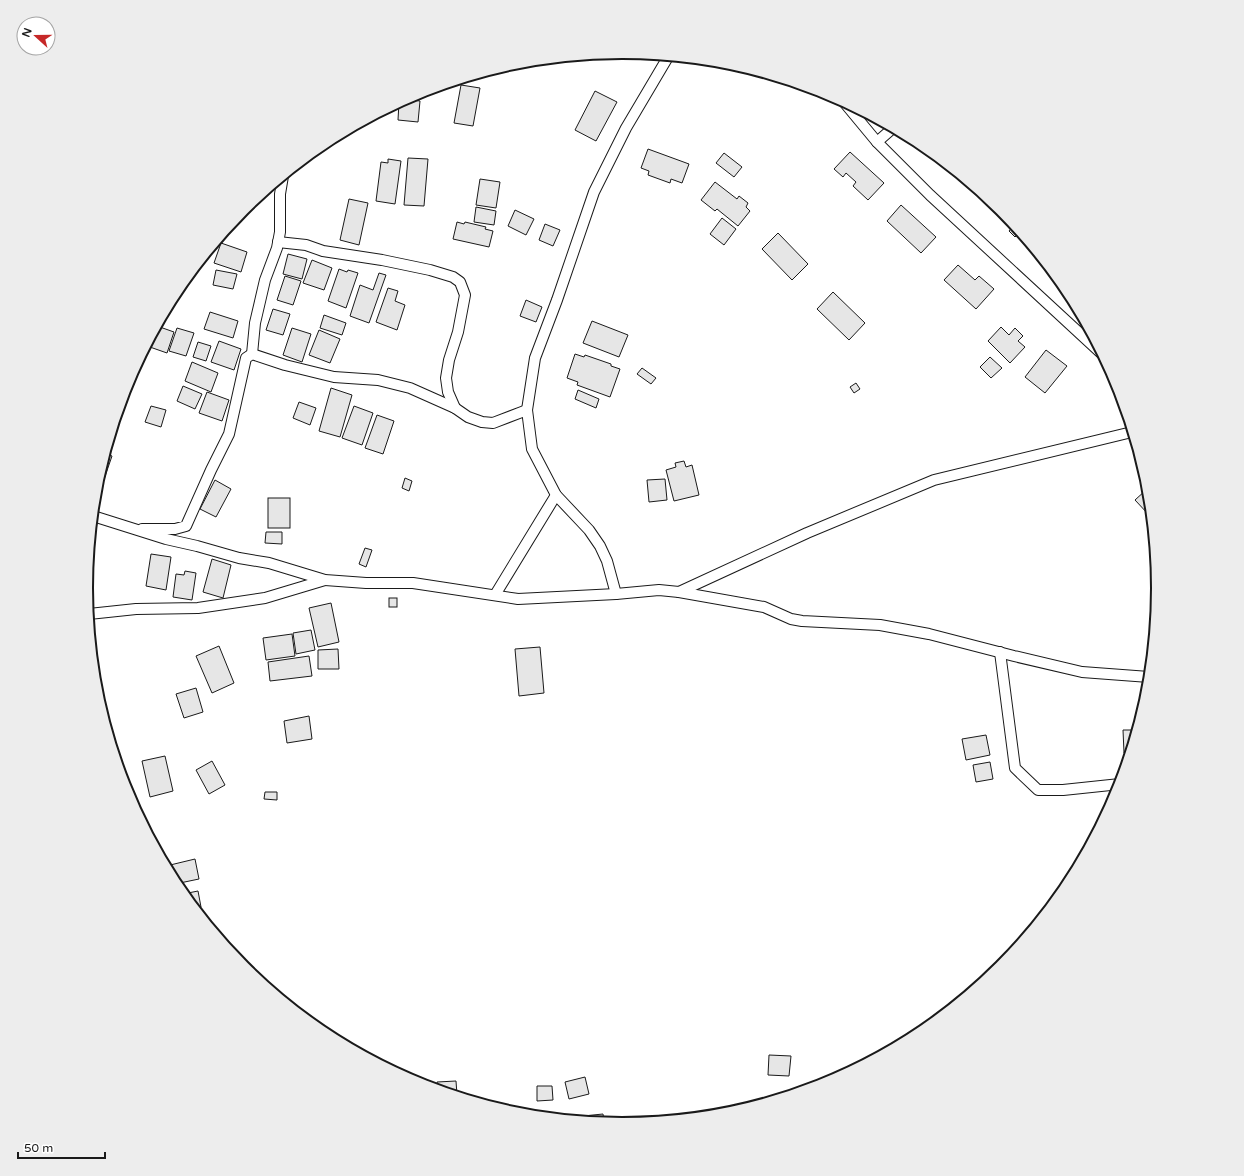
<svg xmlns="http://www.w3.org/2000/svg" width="1244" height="1176" viewBox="0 0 1244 1176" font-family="'Varela Round',sans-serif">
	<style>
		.building { fill: #e6e6e6; stroke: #1a1a1a }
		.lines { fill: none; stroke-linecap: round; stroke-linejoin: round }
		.minor-casing { stroke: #1a1a1a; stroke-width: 12 }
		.minor { stroke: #fff; stroke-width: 10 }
		.rim { fill: none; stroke: #1a1a1a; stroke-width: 2 }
	</style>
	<rect width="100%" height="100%" fill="#fff"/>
	<g class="building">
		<polygon points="461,85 480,88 473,126 454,123"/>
		<polygon points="595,91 617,102 596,141 575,130"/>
		<polygon points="405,99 420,101 418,122 398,120 399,102"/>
		<polygon points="648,149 689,164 682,183 671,179 670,183 648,175 649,171 641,168"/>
		<polygon points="850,152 884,183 868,200 853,186 856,182 846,173 843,177 834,169"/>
		<polygon points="724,153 742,167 734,177 716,163"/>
		<polygon points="408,158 428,159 424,206 404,205"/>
		<polygon points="388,159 401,161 395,204 376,201 381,162 388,163"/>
		<polygon points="480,179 500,182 496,208 476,205"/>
		<polygon points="715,182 737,199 739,196 748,203 746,207 750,211 738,226 717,209 715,211 701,200"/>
		<polygon points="349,199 368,203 359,245 340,240"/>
		<polygon points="901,205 936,237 921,253 887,221"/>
		<polygon points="476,207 496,211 494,225 474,222"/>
		<polygon points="515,210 534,219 526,235 508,226"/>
		<polygon points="722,218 736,229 724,245 710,234"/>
		<polygon points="457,222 464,224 465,222 486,227 485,229 493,231 489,247 453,239"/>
		<polygon points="545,224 560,230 553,246 539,240"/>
		<polygon points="1014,225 1043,260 1042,260 1023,243 1024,241 1017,235 1015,237 1009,231"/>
		<polygon points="778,233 808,264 792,280 762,249"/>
		<polygon points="221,243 247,252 241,272 214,263"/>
		<polygon points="288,254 307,259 302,279 283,274"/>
		<polygon points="312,260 332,268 324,290 303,283"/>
		<polygon points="958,265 975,280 979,276 994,289 976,309 944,280"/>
		<polygon points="339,269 347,272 348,270 358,273 346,308 328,301"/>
		<polygon points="216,270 237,274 233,289 213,285"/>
		<polygon points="379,273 386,275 369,323 350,316 360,285 373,290"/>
		<polygon points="285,276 301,281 293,305 277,300"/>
		<polygon points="388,288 398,291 395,301 405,305 397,330 376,322"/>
		<polygon points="833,292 865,323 849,340 817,309"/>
		<polygon points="526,300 542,307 536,322 520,316"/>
		<polygon points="273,309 290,314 283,335 266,330"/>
		<polygon points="210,312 238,321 233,338 204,329"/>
		<polygon points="324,315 346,323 342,335 320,328"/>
		<polygon points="592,321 628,335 619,357 583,343"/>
		<polygon points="157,326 174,332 167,353 147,346"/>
		<polygon points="1001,327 1009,335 1015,328 1023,336 1018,341 1025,347 1010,363 988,341"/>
		<polygon points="177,328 194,333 186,356 169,351"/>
		<polygon points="292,328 311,334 302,362 283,355"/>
		<polygon points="319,330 340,339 330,363 309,355"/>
		<polygon points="219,341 241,349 234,370 211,362"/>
		<polygon points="198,342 211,346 206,361 193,357"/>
		<polygon points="1046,350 1067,366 1045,393 1025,377"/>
		<polygon points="575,354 584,357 585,355 611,364 611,366 620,369 610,397 577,385 578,382 567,378"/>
		<polygon points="990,357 1002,368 991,378 980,367"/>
		<polygon points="192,362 218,373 211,392 185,381"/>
		<polygon points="642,368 656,378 651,384 637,374"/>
		<polygon points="856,383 860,389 854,393 850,387"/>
		<polygon points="183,386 202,394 195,409 177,401"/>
		<polygon points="331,388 352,395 340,437 319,431"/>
		<polygon points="578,390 599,399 596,408 575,399"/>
		<polygon points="207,392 229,400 222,421 199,413"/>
		<polygon points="299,402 316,408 310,425 293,418"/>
		<polygon points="151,406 166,410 161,427 145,422"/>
		<polygon points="354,406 373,413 362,445 342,438"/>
		<polygon points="377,415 394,421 383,454 365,448"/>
		<polygon points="105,453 112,456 101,488 96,486 96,483"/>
		<polygon points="684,461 686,467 692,465 699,495 674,501 666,470 676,467 675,463"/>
		<polygon points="405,478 412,481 409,491 402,488"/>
		<polygon points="665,479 667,500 649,502 647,480"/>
		<polygon points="215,480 231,489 216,517 200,509"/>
		<polygon points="1148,486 1151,514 1149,515 1135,500 1146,490 1144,489"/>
		<rect x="268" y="498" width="22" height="30"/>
		<polygon points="266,532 282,532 282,544 265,543"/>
		<polygon points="365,548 372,550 366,567 359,564"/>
		<polygon points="151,554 171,557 166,590 146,586"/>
		<polygon points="212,559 231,565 223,598 203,592"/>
		<polygon points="185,571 196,573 192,600 173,597 176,574 184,575"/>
		<rect x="389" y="598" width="8" height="9"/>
		<polygon points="331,603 339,642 318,647 309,608"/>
		<polygon points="311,630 315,650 296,654 293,633"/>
		<polygon points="292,634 295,656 266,660 263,638"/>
		<polygon points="219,646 234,683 212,693 196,656"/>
		<polygon points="540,647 544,693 519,696 515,649"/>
		<polygon points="338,649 339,669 318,669 318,650"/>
		<polygon points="309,656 312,676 270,681 268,662"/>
		<polygon points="196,688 203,712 184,718 176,694"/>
		<polygon points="309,716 312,739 287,743 284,721"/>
		<polygon points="1123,730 1136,730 1130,753 1124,753"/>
		<polygon points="986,735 990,755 966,760 962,739"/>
		<polygon points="165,756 173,791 150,797 142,761"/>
		<polygon points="212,761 225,785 209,794 196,770"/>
		<polygon points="990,762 993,779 976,782 973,765"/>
		<polygon points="265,792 277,792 277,800 264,799"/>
		<polygon points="195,859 199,879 175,884 166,866"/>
		<polygon points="198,891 201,907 195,908 183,894"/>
		<polygon points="769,1055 791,1056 789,1076 768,1075"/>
		<polygon points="585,1077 589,1094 569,1099 565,1082"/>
		<polygon points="424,1081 425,1086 414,1082"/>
		<polygon points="456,1081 457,1095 438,1090 437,1082"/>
		<polygon points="537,1086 552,1086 553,1100 537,1101"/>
		<polygon points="603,1114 604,1122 584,1120 583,1116"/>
		<polygon points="580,1116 581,1120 565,1118"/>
	</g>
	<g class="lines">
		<defs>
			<g id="minor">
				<polyline points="843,101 877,142 930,195 1101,353"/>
				<polyline points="877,142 893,128"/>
				<polyline points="278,242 306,245 323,251 382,260 430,270 453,277 460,282 465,295 458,332 449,360 446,378 448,392 455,408"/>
				<polyline points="252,354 255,323 265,280 277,248 280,232 280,194 283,176"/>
				<polyline points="93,516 166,539 197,546 239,558 269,563 325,580 366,583 413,583 518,599 616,594 659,590 679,592 764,607 791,619 802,621 880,625 929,634 1014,656 1082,672 1149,677"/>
				<polyline points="142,529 175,529 186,526 211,470 229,434 246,358 252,354 285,365 334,377 378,380 410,388 455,408 468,417 482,422 493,423 527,410"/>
				<polyline points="679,592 807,533 934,480 1132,432"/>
				<polyline points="616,594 607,561 600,546 589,530 556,495 532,449 527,410 535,358 557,300 594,192 626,128 668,57"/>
				<polyline points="495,595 556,495"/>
				<polyline points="89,614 136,609 198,608 265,598 325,580"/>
				<polyline points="1000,652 1015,768 1038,790 1063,790 1120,784"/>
			</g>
		</defs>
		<use href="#minor" class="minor-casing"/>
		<use href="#minor" class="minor"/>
	</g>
	<path d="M0 0H1244V1176H0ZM93 588a529 529 0 1 1 1058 0a529 529 0 1 1-1058 0Z" fill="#ededed" fill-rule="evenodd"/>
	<path class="rim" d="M93 588a529 529 0 1 1 1058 0a529 529 0 1 1-1058 0Z"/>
	<g transform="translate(36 36) rotate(291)"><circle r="19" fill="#ffffff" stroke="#a3a3a3"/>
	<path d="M0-3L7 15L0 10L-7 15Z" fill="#c62828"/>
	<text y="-6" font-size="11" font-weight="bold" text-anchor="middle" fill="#1a1a1a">N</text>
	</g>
	<path d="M18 1152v6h87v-6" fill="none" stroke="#1a1a1a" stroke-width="2"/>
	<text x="24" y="1152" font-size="12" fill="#1a1a1a" stroke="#ffffff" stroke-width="3" paint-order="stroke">50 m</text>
</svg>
